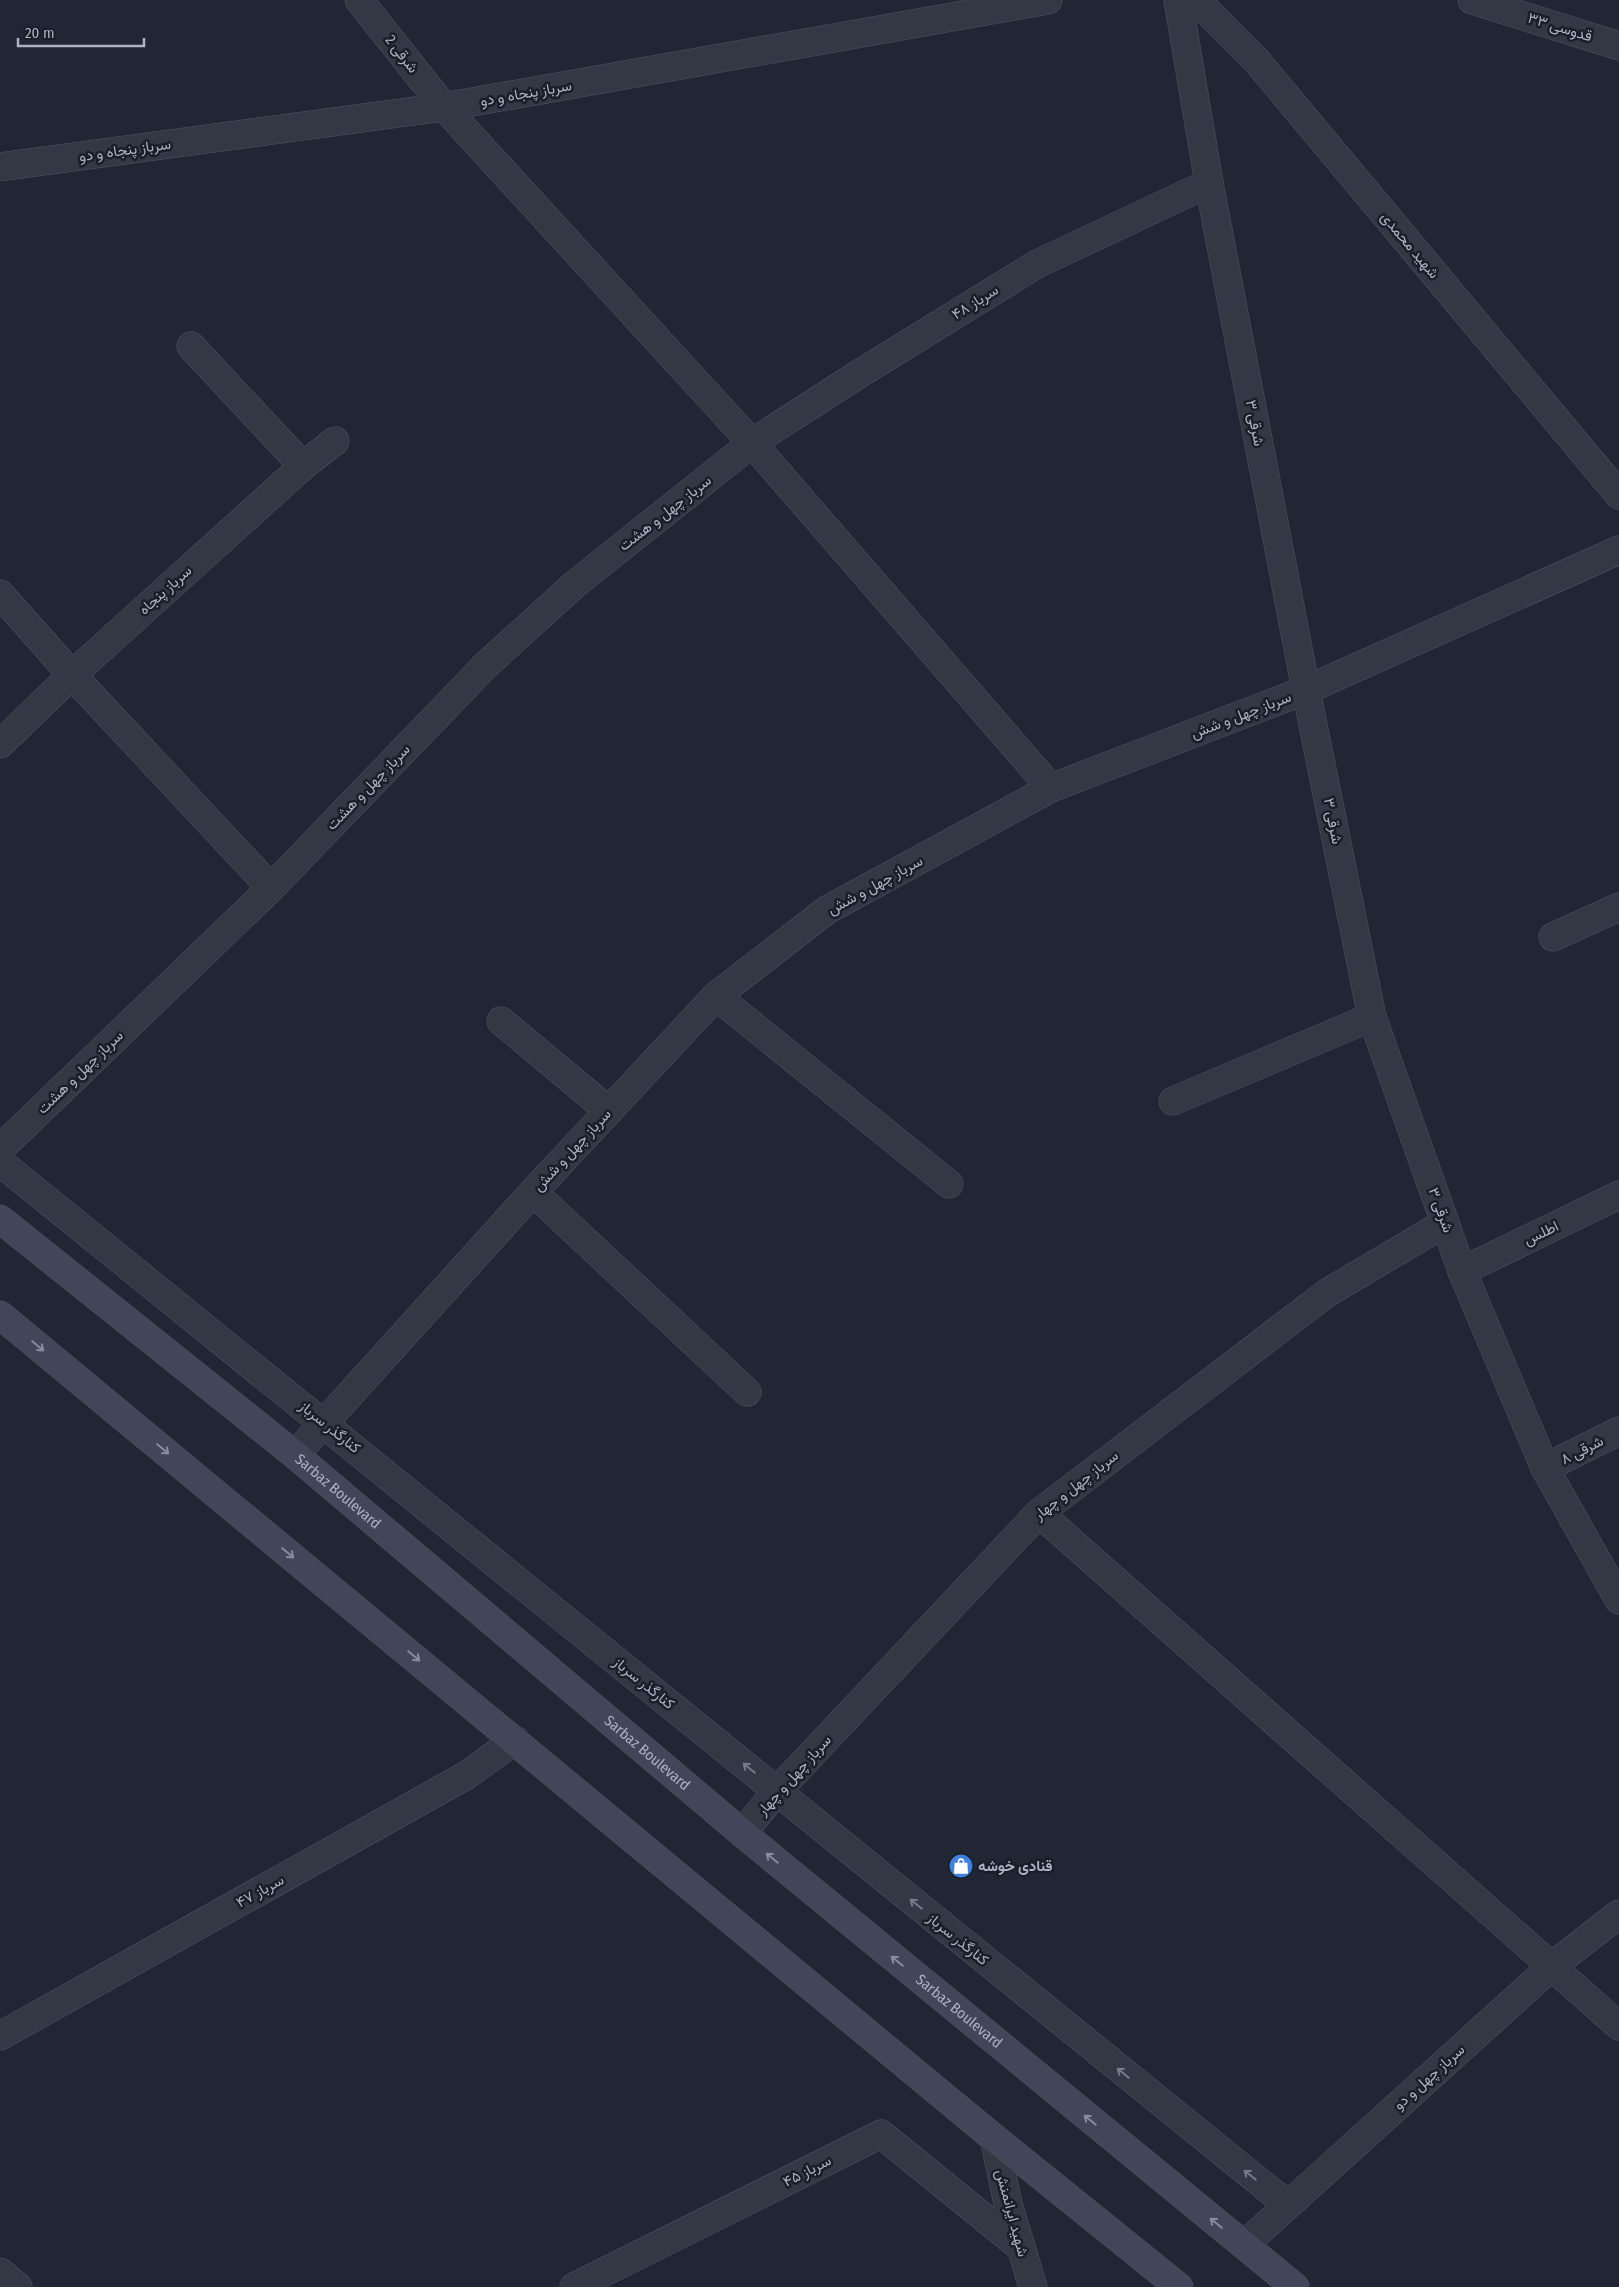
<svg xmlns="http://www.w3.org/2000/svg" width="1619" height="2287" viewBox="0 0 1619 2287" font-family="'Fira Sans Condensed',Vazirmatn,sans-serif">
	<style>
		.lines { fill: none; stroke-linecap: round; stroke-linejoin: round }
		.minor-casing { stroke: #515563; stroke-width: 29 }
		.tertiary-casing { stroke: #515563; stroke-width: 29 }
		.secondary-casing { stroke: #515563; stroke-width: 29 }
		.minor { stroke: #333845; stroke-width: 28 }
		.tertiary { stroke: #333845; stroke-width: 28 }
		.secondary { stroke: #414758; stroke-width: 28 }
		.oneway { stroke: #878d9d }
		.oneway2 { stroke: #767b8a }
		.labels { text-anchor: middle; stroke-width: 5; stroke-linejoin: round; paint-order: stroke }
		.street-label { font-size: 15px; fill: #adb2c2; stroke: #191e29 }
		.poi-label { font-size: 15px; font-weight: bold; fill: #adb2c2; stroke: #191e29; text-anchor: start }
	</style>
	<rect width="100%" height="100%" fill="#202634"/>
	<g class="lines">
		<defs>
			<g id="minor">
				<polyline points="359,0 444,107 752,443 1051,788"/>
				<polyline points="1178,0 1209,183 1306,690 1372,1017 1462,1271 1545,1468 1619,1600"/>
				<polyline points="1472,0 1619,46"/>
				<polyline points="0,167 444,107 1048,0"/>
				<polyline points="191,346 303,466"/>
				<polyline points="0,594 72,675 271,888"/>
				<polyline points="0,744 72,675 303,466 335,441"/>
				<polyline points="1553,937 1619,907"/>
				<polyline points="716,996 949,1184"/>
				<polyline points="501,1021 609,1111"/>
				<polyline points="1173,1101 1372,1017"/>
				<polyline points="0,1149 271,888 486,665 574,585 752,443 859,374 1037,264 1209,183"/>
				<path d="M 0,1162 C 431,1508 857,1860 1288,2205"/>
				<polyline points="533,1192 747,1392"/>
				<polyline points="1462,1271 1619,1195"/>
				<polyline points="295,1455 533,1192 716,996 827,910 1051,788 1306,690 1619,550"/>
				<polyline points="1545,1468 1619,1431"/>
				<polyline points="1039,1513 1619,2026"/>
				<polyline points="742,1833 777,1791 1039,1513 1327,1293 1445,1223"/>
				<polyline points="0,2036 467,1775 515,1740"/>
				<polyline points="1244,2245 1551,1967 1619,1914"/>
				<polyline points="0,2272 18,2287"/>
				<polyline points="574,2287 881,2134 1019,2246"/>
			</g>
			<g id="tertiary">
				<polyline points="1196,0 1256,60 1619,495"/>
				<polyline points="994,2138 1008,2204 1033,2287"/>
			</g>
			<g id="secondary">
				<path id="s1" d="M 0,1219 L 295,1455 L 742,1833 L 1295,2287"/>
				<polyline points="0,1315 994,2138 1179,2287"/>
			</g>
		</defs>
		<use href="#minor" class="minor-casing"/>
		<use href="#tertiary" class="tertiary-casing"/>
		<use href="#secondary" class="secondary-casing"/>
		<use href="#minor" class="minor"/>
		<use href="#tertiary" class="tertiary"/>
		<use href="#secondary" class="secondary"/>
	</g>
	<defs><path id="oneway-shaft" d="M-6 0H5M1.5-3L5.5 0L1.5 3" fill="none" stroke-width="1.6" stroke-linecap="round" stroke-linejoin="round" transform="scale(1.25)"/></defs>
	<g class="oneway">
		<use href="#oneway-shaft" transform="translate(38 1346) rotate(40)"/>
		<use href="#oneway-shaft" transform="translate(163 1449) rotate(40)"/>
		<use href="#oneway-shaft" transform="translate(288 1553) rotate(40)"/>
		<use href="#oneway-shaft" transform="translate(414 1656) rotate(40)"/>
		<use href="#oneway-shaft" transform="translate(772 1858) rotate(-141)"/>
		<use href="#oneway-shaft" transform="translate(897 1961) rotate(-141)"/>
		<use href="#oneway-shaft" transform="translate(1090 2120) rotate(-141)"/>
		<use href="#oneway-shaft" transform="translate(1216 2223) rotate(-141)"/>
	</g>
	<g class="oneway2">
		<use href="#oneway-shaft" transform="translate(749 1768) rotate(-141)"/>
		<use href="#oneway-shaft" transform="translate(916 1904) rotate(-141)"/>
		<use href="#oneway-shaft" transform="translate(1123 2073) rotate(-141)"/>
		<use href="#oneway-shaft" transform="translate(1250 2175) rotate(-141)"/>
	</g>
	<defs>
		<symbol id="shop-disc" viewBox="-11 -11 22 22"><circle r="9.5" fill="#3f7fe0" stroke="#191e29"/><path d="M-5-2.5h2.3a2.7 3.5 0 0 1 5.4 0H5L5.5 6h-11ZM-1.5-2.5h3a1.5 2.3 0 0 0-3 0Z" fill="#fff"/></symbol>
	</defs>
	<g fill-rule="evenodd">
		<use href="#shop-disc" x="947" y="1852" width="28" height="28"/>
	</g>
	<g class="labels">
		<g class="street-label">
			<text transform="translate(1560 27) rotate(17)" y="5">قدوسی ۳۳</text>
			<text transform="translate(402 54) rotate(52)" y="5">شرقی 2</text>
			<text transform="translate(526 93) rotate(-10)" y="5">سرباز پنجاه و دو</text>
			<text transform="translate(125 150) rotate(-8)" y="5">سرباز پنجاه و دو</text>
			<text transform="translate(1410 245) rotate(50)" y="5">شهید محمدی</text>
			<text transform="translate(975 302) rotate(-32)" y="5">سرباز ۴۸</text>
			<text transform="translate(1255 423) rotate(79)" y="5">شرقی ۳</text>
			<text transform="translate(665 513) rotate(-38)" y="5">سرباز چهل و هشت</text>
			<text transform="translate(165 590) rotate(-42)" y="5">سرباز پنجاه</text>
			<text transform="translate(1241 715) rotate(-21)" y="5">سرباز چهل و شش</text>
			<text transform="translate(368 787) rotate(-46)" y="5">سرباز چهل و هشت</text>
			<text transform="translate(1333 821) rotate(79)" y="5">شرقی ۳</text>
			<text transform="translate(875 885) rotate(-29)" y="5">سرباز چهل و شش</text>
			<text transform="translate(80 1072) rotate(-44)" y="5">سرباز چهل و هشت</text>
			<text transform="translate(572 1150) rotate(-47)" y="5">سرباز چهل و شش</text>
			<text transform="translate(1441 1210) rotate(70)" y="5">شرقی ۳</text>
			<text transform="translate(1541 1233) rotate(-26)" y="5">اطلس</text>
			<text transform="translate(330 1427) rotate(39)" y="5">کنارگذر سرباز</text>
			<text transform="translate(1582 1450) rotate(-27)" y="5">۸ شرقی</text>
			<text transform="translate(1076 1485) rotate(-38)" y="5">سرباز چهل و چهار</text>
			<text dy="5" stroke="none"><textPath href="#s1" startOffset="434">Sarbaz Boulevard</textPath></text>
			<text transform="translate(644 1683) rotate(39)" y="5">کنارگذر سرباز</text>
			<text dy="5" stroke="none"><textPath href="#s1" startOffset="839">Sarbaz Boulevard</textPath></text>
			<text transform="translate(794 1775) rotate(-48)" y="5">سرباز چهل و چهار</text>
			<text transform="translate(260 1891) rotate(-29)" y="5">سرباز ۴۷</text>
			<text transform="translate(958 1939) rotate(39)" y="5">کنارگذر سرباز</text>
			<text dy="5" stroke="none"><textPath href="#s1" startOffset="1244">Sarbaz Boulevard</textPath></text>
			<text transform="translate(1429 2077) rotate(-42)" y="5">سرباز چهل و دو</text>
			<text transform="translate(807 2171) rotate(-27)" y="5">سرباز ۴۵</text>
			<text transform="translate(1012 2213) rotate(75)" y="5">شهید ایرانمنش</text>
		</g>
		<g class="poi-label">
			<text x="978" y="1871">قنادی خوشه</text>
		</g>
	</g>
	<path d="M18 38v8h126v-8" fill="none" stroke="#adb2c2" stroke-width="2.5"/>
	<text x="25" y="38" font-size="15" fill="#adb2c2" stroke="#191e29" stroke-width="4" paint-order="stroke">20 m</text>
</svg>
